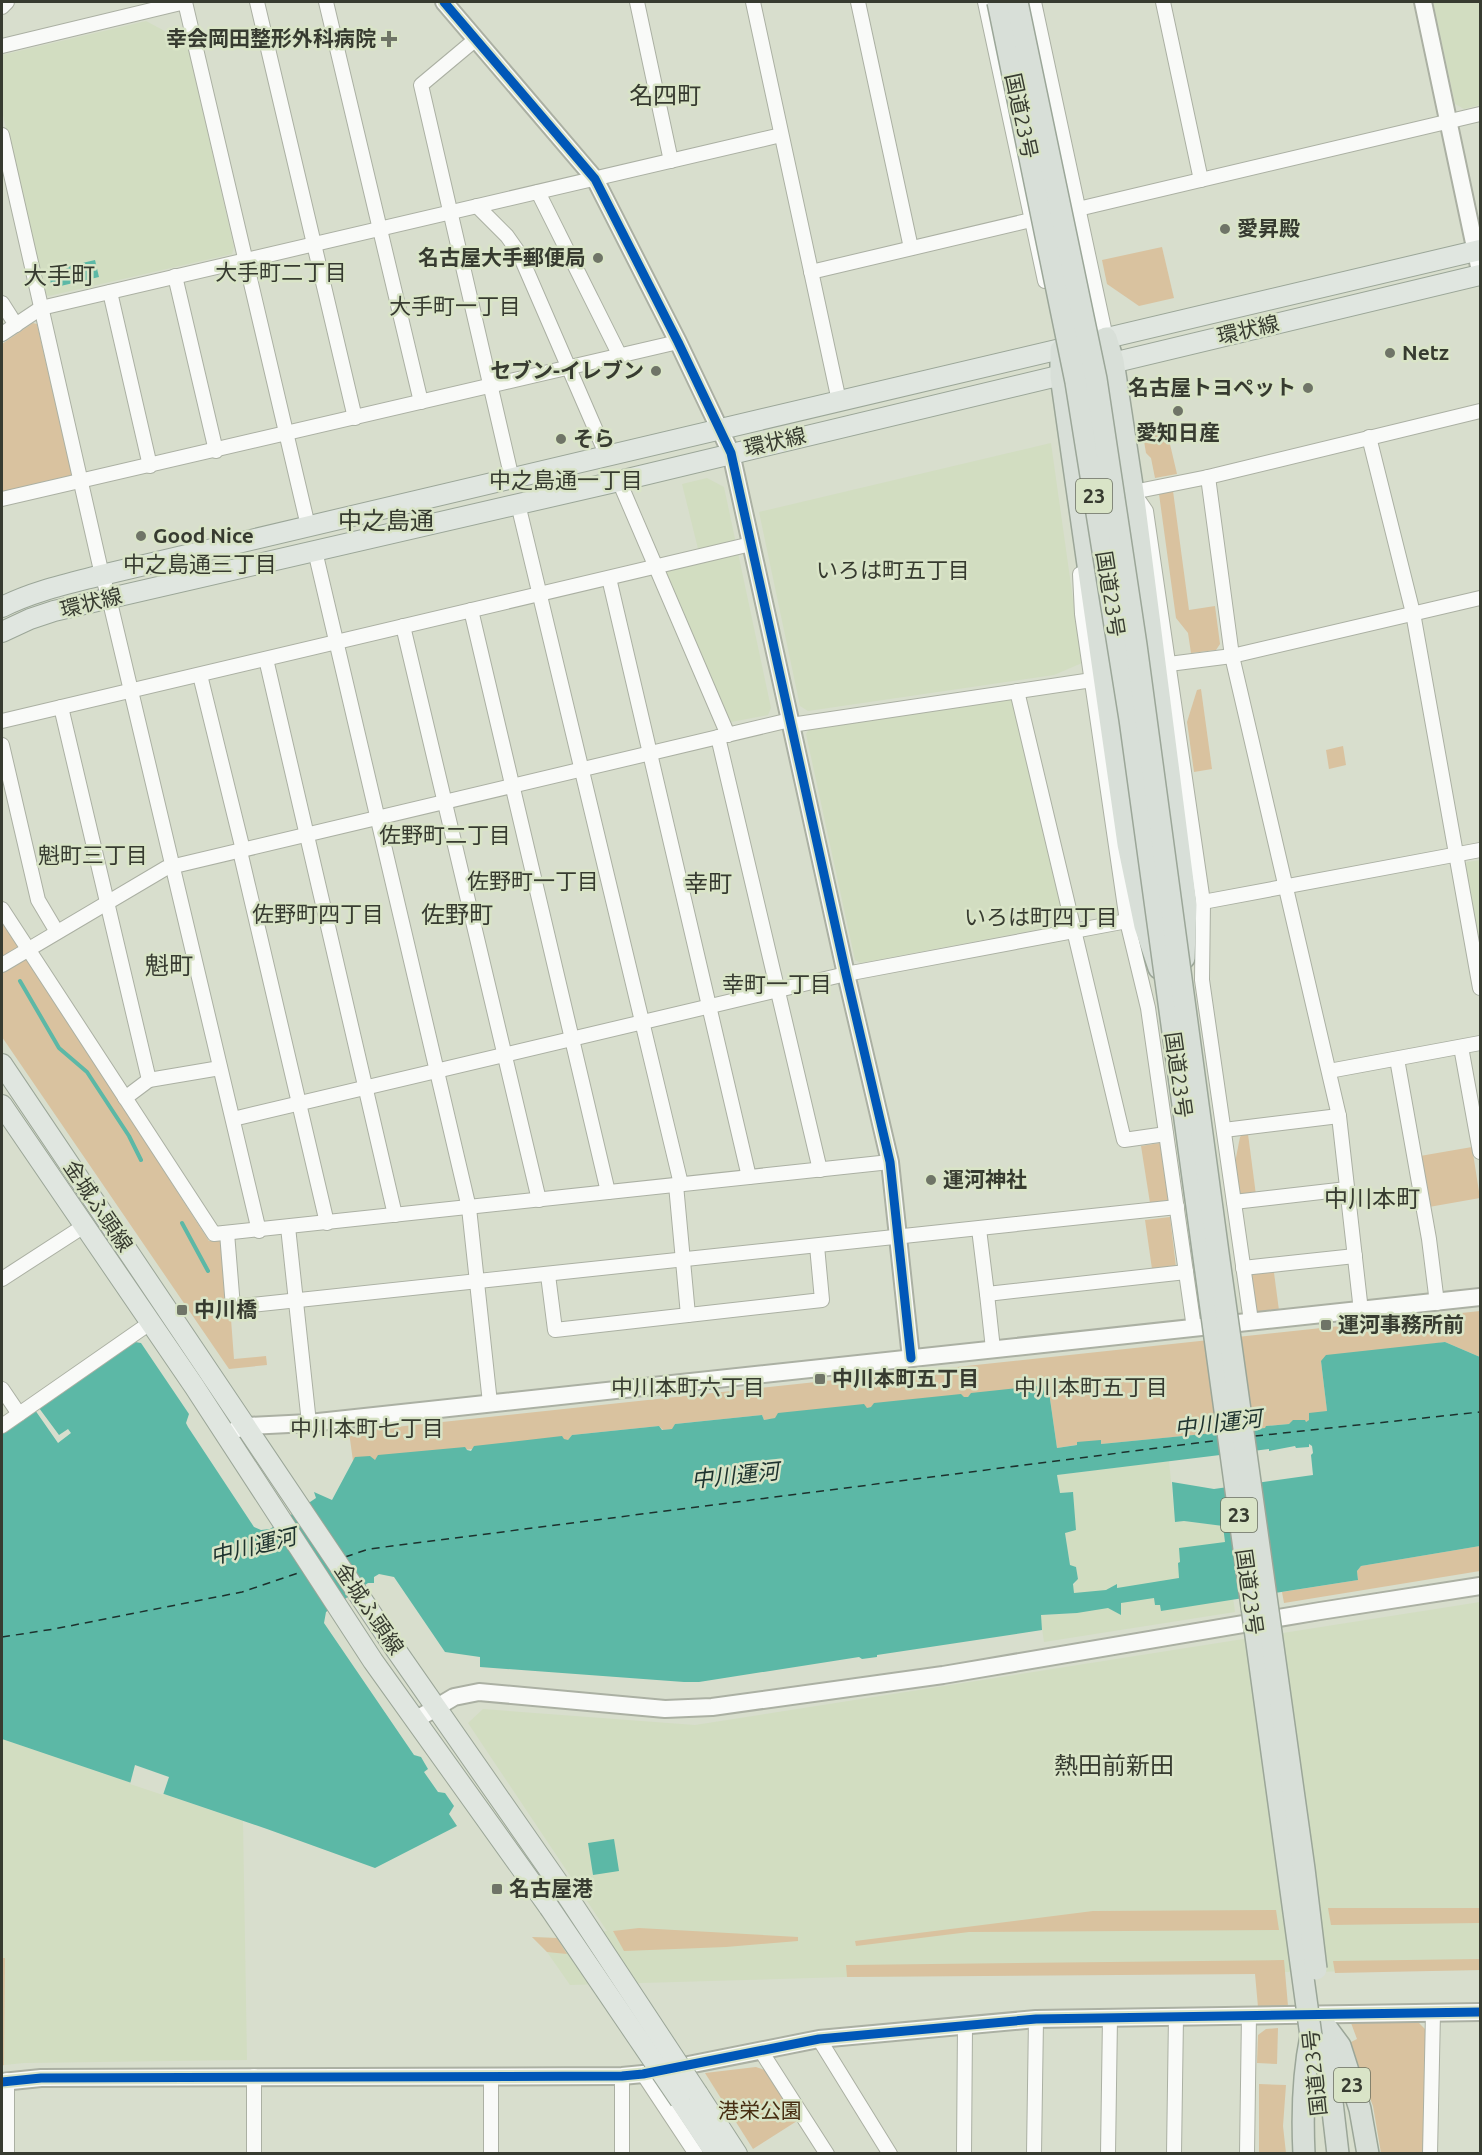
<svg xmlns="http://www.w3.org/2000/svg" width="1482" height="2155" viewBox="0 0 1482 2155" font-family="Ubuntu,'Noto Sans JP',sans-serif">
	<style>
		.built { fill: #d2ddc1 }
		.green { fill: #d9c29f }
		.water { fill: #5cb8a6; fill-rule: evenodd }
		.pier { fill: #d8decd }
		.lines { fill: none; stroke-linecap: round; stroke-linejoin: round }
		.stream { stroke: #5cb8a6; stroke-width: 4 }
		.ferry { stroke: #1d322e; stroke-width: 1.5; stroke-dasharray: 8 6; stroke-linecap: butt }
		.minor-casing { stroke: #abb0a3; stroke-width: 16 }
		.tertiary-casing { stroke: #abb0a3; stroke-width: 20 }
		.primary-casing { stroke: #9ba698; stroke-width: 22 }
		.trunk-casing { stroke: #9ba698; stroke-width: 24 }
		.minor { stroke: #f9faf8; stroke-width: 14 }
		.tertiary { stroke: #f9faf8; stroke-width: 16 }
		.primary { stroke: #e0e6e0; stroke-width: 20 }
		.trunk { stroke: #d8dfd8; stroke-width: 21 }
		.primary-bridge-casing { stroke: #9ba698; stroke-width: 22; stroke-linecap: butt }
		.trunk-bridge-casing { stroke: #9ba698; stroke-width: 24; stroke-linecap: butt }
		.primary-bridge { stroke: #e0e6e0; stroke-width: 20 }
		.trunk-bridge { stroke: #d8dfd8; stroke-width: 21 }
		.cycleway-casing { stroke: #d9e4c7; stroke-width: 13 }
		.cycleway { stroke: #0057b8; stroke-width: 9 }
		.poi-dot { fill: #6f7467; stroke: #d9e4c7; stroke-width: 2 }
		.labels { text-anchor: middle; stroke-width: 5; stroke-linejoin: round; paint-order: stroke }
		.shield { fill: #d9e4c7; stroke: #686e5d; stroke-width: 1.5 }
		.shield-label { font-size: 20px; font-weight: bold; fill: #373b30 }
		.poi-label { font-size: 21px; font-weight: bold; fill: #373b30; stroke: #d9e4c7; text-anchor: start }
		.street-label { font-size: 21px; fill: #373b30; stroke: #d9e4c7 }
		.park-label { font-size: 21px; fill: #472e12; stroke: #d9e4c7 }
		.neighbourhood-label { font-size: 22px; fill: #373b30; stroke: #d9e4c7 }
		.water-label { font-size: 22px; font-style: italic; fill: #1d322e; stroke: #d9e4c7 }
		.quarter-label { font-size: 24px; fill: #373b30; stroke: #d9e4c7 }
	</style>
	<rect width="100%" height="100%" fill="#d8decd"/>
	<g class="built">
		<polygon points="1433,2 1480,2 1480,105 1464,109 1455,104"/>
		<polygon points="146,21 187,43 234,247 232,254 49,296 44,294 2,111 2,55"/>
		<polygon points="1051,443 1082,663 1054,675 808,711 800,706 759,512"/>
		<polygon points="707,478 724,487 771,708 768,715 731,722 664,571 701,561 682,484"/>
		<polygon points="1010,699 1014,701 1065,920 1062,925 861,963 855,960 806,734 809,729"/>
		<polygon points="1480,860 1480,954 1465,866 1467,862"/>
		<polygon points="1169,1461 1175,1522 1184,1521 1223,1526 1235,1612 1044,1642 1040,1615 1077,1613 1073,1586 1078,1579 1076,1567 1070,1566 1065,1532 1072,1492 1060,1493 1057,1475"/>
		<polygon points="1480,1602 1480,1970 847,1977 570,1985 547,1952 532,1937 557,1938 607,1931 468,1723 483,1709 695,1725"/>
		<polygon points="2,1739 243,1821 247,2060 24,2063 4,2065 5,1958 2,1958"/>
	</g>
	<g class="green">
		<polygon points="1162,247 1174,298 1139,306 1107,284 1102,260"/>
		<polygon points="33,323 37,324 72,475 70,480 2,494 2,344"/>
		<polygon points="1165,423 1177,474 1155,478 1151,458 1146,453 1142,429"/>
		<polygon points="1173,491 1189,610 1215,606 1220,644 1216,650 1191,653 1188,633 1176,618 1159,494"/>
		<polygon points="1201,689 1212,769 1194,772 1187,722 1197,690"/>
		<polygon points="1343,746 1346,765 1329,769 1326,750"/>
		<polygon points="2,919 209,1241 225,1239 234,1359 266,1356 267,1365 229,1369 2,1037"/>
		<polygon points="1244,1133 1248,1134 1256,1195 1236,1198 1232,1178 1240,1137"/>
		<polygon points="1160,1143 1168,1200 1150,1203 1141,1146"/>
		<polygon points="1472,1147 1480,1198 1429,1207 1420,1156"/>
		<polygon points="1170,1217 1176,1267 1152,1269 1145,1220"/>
		<polygon points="1273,1265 1280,1318 1251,1321 1243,1268"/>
		<polygon points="1480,1311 1480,1357 1445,1342 1321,1361 1327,1411 1306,1422 1294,1422 1289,1424 1266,1426 1266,1428 1101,1444 1101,1441 1057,1448 1048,1385 970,1395 968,1397 867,1408 864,1406 764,1420 762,1415 675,1424 673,1429 663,1430 659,1426 572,1435 568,1440 377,1458 375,1460 356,1457 353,1461 349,1432"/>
		<polygon points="1480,1546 1480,1571 1284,1603 1282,1592 1358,1580 1357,1571 1361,1566"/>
		<polygon points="1328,1908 1480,1908 1480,1923 1331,1925"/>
		<polygon points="1276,1910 1279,1930 969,1932 856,1946 855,1941 1093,1911"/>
		<polygon points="639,1928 798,1937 798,1941 726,1947 624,1951 613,1931"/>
		<polygon points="532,1937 557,1938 567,1954 547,1952"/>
		<polygon points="2,1958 5,1958 4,2065 2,2066"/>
		<polygon points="1480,1959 1480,1970 1335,1973 1333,1961"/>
		<polygon points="1284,1960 1288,2006 1258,2007 1255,1974 847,1977 846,1965"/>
		<polygon points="1351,2023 1419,2023 1426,2030 1424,2153 1381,2153 1373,2106 1349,2043 1357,2039"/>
		<polygon points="1278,2028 1277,2064 1257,2063 1258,2035 1266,2029"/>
		<polygon points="756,2067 765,2070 797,2121 753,2149 705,2073"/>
		<polygon points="1259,2084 1286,2085 1283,2126 1286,2153 1259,2153"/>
	</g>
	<g class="water">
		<polygon points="95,260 99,277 52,288 48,271"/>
		<path d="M 135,1342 L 141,1343 L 189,1414 L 186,1423 L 188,1427 L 254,1527 L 261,1530 L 270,1529 L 316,1498 L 314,1492 L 332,1500 L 355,1457 L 370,1456 L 375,1460 L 378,1455 L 465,1447 L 467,1450 L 471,1451 L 474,1446 L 562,1436 L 564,1439 L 568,1440 L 572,1435 L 659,1426 L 662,1430 L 672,1429 L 675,1424 L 762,1415 L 764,1420 L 775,1418 L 778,1413 L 864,1404 L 867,1408 L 871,1407 L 874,1403 L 961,1394 L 964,1397 L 968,1397 L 971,1393 L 1048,1385 L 1057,1448 L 1077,1445 L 1077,1442 L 1101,1440 L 1101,1444 L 1265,1428 L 1266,1426 L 1289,1424 L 1293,1420 L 1305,1420 L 1306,1422 L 1309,1420 L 1309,1413 L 1327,1411 L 1321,1361 L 1326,1355 L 1445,1342 L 1480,1357 L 1480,1546 L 1361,1566 L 1357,1571 L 1358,1580 L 1161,1611 L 1160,1605 L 1155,1605 L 1154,1598 L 1121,1603 L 1121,1615 L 1108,1608 L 1077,1613 L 1041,1615 L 1042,1630 L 877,1655 L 877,1657 L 862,1659 L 859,1657 L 699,1682 L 684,1682 L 480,1667 L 480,1657 L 445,1652 L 394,1577 L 379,1574 L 374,1577 L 374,1583 L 368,1583 L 326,1612 L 324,1623 L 414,1755 L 421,1757 L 428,1769 L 424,1772 L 438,1792 L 445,1793 L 454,1806 L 449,1814 L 457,1826 L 375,1868 L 267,1829 L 2,1739 L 2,1434 ZM 1309,1444 L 1312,1446 L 1313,1453 L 1311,1455 L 1313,1475 L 1214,1489 L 1172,1482 L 1175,1522 L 1184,1521 L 1223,1526 L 1225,1542 L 1179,1548 L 1180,1562 L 1178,1563 L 1179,1578 L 1117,1588 L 1117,1584 L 1106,1590 L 1074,1593 L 1073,1584 L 1078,1579 L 1076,1567 L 1070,1565 L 1065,1533 L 1076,1530 L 1073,1492 L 1060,1493 L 1057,1475 L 1269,1449 L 1269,1451 L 1295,1446 L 1296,1448 L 1309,1447 Z"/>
		<polygon points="614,1839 619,1871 593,1875 588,1843"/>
	</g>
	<g class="pier">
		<polygon points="39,1408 59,1435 68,1429 71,1433 58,1443 35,1410"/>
		<polygon points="135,1765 169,1777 163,1795 130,1784"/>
	</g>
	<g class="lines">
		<g class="stream">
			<polyline points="20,981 59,1048 87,1072 129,1136 141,1160"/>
			<polyline points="182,1223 208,1271"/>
		</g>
		<g class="ferry">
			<polyline points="1255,1436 1480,1412"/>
			<polyline points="345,1557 369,1549 1220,1440"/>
			<polyline points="2,1637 54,1629 242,1592 304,1571"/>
		</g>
		<defs>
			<g id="minor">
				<polyline points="257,2 355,418"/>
				<polyline points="326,2 421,402"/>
				<polyline points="637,2 671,161"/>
				<polyline points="753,2 839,401"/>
				<polyline points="858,2 911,248"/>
				<polyline points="985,2 1045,281"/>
				<polyline points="1034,2 1106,338"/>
				<polyline points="1163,2 1201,180"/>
				<polyline points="2,7 7,2"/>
				<polyline points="476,39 421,85 512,479"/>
				<polyline points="2,46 185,2 308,526"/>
				<polyline points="2,135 102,575 109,598 259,1231"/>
				<polyline points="538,192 620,356"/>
				<polyline points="477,206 507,236 519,253 607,456"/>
				<polyline points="1078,209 1480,114"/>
				<polyline points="811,272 1031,220"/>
				<polyline points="175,276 216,451"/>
				<polyline points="110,292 150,466"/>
				<polyline points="2,303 16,325"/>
				<polyline points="2,334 41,308 781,135"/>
				<polyline points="1369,437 1413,613 1480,988"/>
				<polyline points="1208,477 1232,656 1339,1116 1361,1311"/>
				<polyline points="619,481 728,735"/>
				<polyline points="2,499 678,342"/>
				<polyline points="518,504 681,1184"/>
				<polyline points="315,551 469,1208 490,1403"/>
				<polyline points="1080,574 1082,614 1127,921 1148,1008 1194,1328"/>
				<polyline points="609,578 749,1177"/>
				<polyline points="471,610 608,1192"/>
				<polyline points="403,626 539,1200"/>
				<polyline points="266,659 395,1215"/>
				<polyline points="1169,664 1232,656 1480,598"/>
				<polyline points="200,675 243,850"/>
				<polyline points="1017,691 1124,1140 1166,1134"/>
				<polyline points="61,707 149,1080 220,1068"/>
				<polyline points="2,721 751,544"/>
				<polyline points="791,725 1092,680"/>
				<polyline points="718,737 820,1170"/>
				<polyline points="2,745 38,900 57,932"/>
				<polyline points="240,851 327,1223"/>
				<polyline points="1203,902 1480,850"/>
				<polyline points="2,909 214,1234 890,1162"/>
				<polyline points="2,965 166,868 790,720"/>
				<polyline points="1461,1047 1480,1152"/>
				<polyline points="1397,1059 1429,1239 1437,1303"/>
				<polyline points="1329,1071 1480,1043"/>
				<polyline points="125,1098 149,1080"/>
				<polyline points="233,1119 846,974 1127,921"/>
				<polyline points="1224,1130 1339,1116"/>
				<polyline points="676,1185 688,1315"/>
				<polyline points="1234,1202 1347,1189"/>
				<polyline points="288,1227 309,1423"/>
				<polyline points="979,1229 987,1294 1186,1272"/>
				<polyline points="227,1233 233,1307 1177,1207"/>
				<polyline points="1243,1268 1355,1256"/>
				<polyline points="548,1275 555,1330 822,1300 817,1246"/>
				<polyline points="2,1279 84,1226"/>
				<polyline points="987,1294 993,1349"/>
				<polyline points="1251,1321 1202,980 1203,902 1146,511 1133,492 1208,477 1480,411"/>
				<polyline points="2,1389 19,1414"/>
				<polyline points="2,1426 150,1323"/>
				<polyline points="819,2039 890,2154"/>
				<polyline points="761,2051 827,2154"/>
				<polyline points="643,2074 696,2154"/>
				<polyline points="254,2076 254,2154"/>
				<polyline points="491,2076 491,2154"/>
				<polyline points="7,2080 7,2154"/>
				<polyline points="622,2154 622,2076"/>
				<polyline points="964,2154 965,2025"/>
				<polyline points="1034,2154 1036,2019"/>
				<polyline points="1108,2154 1110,2017"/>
				<polyline points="1174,2154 1176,2016"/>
				<polyline points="1247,2154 1249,2015"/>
				<polyline points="1430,2154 1433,2013"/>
			</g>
			<g id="tertiary">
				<polyline points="444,2 595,179 678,342 731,453 846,974 890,1162 911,1358"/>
				<polyline points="1423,2 1480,271"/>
				<polyline points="235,1430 247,1426 309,1423 1480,1297"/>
				<polyline points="417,1719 454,1697 479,1692 665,1709 712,1707 943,1675 1320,1611 1480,1586"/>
				<polyline points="2,2082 41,2078 622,2076 643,2074 819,2039 1036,2019 1480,2012"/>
			</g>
			<g id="primary">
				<path d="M 2,607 C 34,591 67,584 102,575 L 1480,250"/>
				<polyline points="2,632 30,619 54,611 619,481 1480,275"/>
				<polyline points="2,1064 396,1650 566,1894"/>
				<polyline points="2,1105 194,1386 373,1661 549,1907"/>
				<polyline points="698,2094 737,2154"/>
				<polyline points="680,2100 716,2154"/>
			</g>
			<g id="trunk">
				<polyline points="1106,338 1113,361 1133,492 1186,905 1184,958"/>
				<polyline points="1061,350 1061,376 1128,844 1145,926 1159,968"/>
				<polyline points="1323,2023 1340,2046 1360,2109 1368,2154"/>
				<polyline points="1323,2024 1338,2154"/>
				<path d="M 1304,2154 C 1302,2114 1303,2075 1311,2036"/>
			</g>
		</defs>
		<use href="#minor" class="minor-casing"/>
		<use href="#tertiary" class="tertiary-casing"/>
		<use href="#primary" class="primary-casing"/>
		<use href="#trunk" class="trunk-casing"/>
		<use href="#minor" class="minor"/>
		<use href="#tertiary" class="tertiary"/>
		<use href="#primary" class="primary"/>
		<use href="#trunk" class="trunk"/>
		<defs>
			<g id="primary-bridge">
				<polyline points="566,1894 698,2094"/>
				<polyline points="549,1907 680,2100"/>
			</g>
			<g id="trunk-bridge">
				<polyline points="998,2 1076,382 1130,719 1311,2036"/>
				<polyline points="1017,2 1096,379 1136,645 1218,1253 1304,1869 1316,1969"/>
			</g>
		</defs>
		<use href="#primary-bridge" class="primary-bridge-casing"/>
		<use href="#trunk-bridge" class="trunk-bridge-casing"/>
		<use href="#primary-bridge" class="primary-bridge"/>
		<use href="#trunk-bridge" class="trunk-bridge"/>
		<defs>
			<g id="cycleway">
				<polyline points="444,2 595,179 678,342 731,453 846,974 890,1162 911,1358"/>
				<polyline points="2,2082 41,2078 622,2076 643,2074 819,2039 1036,2019 1480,2012"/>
			</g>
		</defs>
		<use href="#cycleway" class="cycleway-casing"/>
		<use href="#cycleway" class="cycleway"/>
	</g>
	<g class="poi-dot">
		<path d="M386 30h6v6h6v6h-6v6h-6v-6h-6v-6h6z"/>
		<circle cx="1225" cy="229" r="6"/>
		<circle cx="598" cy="258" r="6"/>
		<circle cx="1390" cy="353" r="6"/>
		<circle cx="656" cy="371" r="6"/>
		<circle cx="1308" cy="388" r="6"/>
		<circle cx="1178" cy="411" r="6"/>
		<circle cx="561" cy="439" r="6"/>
		<circle cx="141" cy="536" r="6"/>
		<circle cx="931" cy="1180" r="6"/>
		<rect x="176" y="1304" width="12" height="12" rx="3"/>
		<rect x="1320" y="1319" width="12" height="12" rx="3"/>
		<rect x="814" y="1373" width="12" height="12" rx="3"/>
		<rect x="491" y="1883" width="12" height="12" rx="3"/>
	</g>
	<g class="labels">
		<g class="shield">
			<rect x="1076" y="479" width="36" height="34" rx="4.5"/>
			<rect x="1221" y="1498" width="36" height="34" rx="4.5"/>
			<rect x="1334" y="2068" width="36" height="34" rx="4.5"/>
		</g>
		<g class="shield-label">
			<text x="1094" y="503">23</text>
			<text x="1239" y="1522">23</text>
			<text x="1352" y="2092">23</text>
		</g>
		<g class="poi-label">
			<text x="376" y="46" text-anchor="end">幸会岡田整形外科病院</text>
			<text x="1237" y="236">愛昇殿</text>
			<text x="586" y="265" text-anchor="end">名古屋大手郵便局</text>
			<text x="1402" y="360">Netz</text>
			<text x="644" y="378" text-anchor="end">セブン-イレブン</text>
			<text x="1296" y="395" text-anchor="end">名古屋トヨペット</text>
			<text x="1178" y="440" text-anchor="middle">愛知日産</text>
			<text x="573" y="446">そら</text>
			<text x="153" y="543">Good Nice</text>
			<text x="943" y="1187">運河神社</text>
			<text x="194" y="1317">中川橋</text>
			<text x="1338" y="1332">運河事務所前</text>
			<text x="832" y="1386">中川本町五丁目</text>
			<text x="509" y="1896">名古屋港</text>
		</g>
		<g class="street-label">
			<text transform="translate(1021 116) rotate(78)" y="7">国道23号</text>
			<text transform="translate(1248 330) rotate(-13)" y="7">環状線</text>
			<text transform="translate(775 442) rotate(-13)" y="7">環状線</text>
			<text transform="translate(1110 594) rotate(81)" y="7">国道23号</text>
			<text transform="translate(91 603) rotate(-14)" y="7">環状線</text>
			<text transform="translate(1178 1075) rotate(82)" y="7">国道23号</text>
			<text transform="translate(98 1206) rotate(56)" y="7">金城ふ頭線</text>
			<text transform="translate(1249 1592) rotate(82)" y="7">国道23号</text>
			<text transform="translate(369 1609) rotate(56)" y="7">金城ふ頭線</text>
			<text transform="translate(1315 2073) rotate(-96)" y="7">国道23号</text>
		</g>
		<g class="park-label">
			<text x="760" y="2118">港栄公園</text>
		</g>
		<g class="neighbourhood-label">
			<text x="281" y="280">大手町二丁目</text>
			<text x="455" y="314">大手町一丁目</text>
			<text x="566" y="488">中之島通一丁目</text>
			<text x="200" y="572">中之島通三丁目</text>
			<text x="893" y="578">いろは町五丁目</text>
			<text x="445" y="843">佐野町二丁目</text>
			<text x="93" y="863">魁町三丁目</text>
			<text x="533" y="889">佐野町一丁目</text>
			<text x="318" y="922">佐野町四丁目</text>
			<text x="1041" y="925">いろは町四丁目</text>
			<text x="777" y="992">幸町一丁目</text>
			<text x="688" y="1395">中川本町六丁目</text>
			<text x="1091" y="1395">中川本町五丁目</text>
			<text x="367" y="1436">中川本町七丁目</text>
		</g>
		<g class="water-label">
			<text transform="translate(1218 1423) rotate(-7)" y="8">中川運河</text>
			<text transform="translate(735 1475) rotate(-6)" y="8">中川運河</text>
			<text transform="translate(253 1546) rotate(-14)" y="8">中川運河</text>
		</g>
		<g class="quarter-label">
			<text x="665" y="104">名四町</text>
			<text x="59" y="284">大手町</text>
			<text x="386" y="529">中之島通</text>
			<text x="708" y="892">幸町</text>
			<text x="457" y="923">佐野町</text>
			<text x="169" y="974">魁町</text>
			<text x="1372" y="1207">中川本町</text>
			<text x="1114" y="1774">熱田前新田</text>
		</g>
	</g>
	<rect width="1482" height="2155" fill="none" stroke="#373b30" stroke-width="6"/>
</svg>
